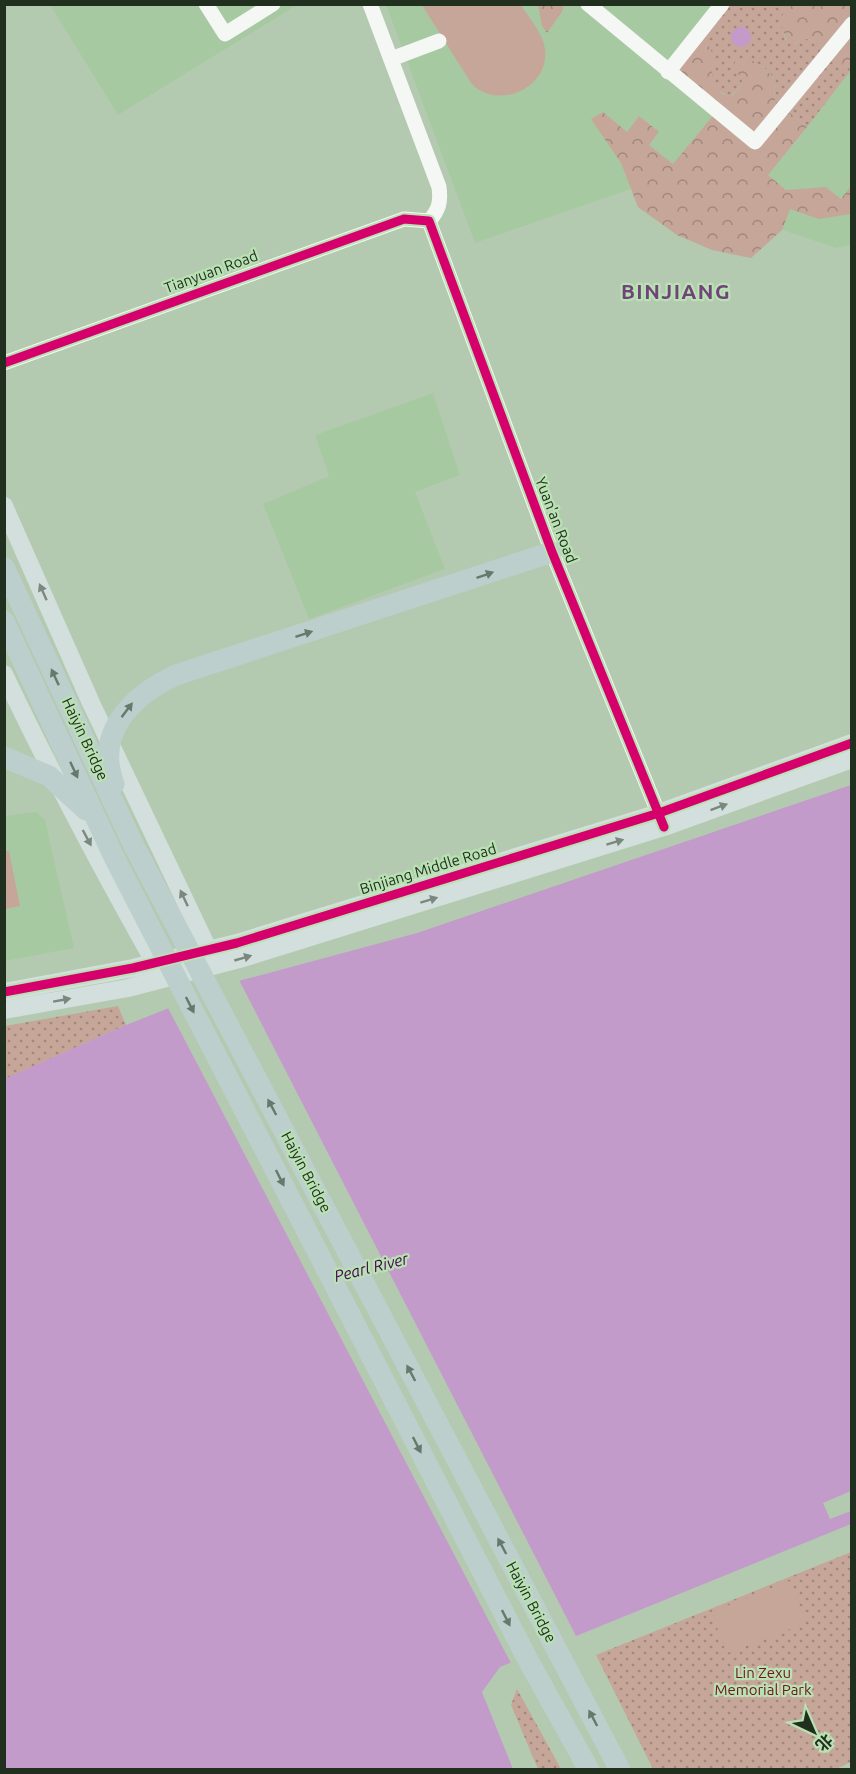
<svg xmlns="http://www.w3.org/2000/svg" width="856" height="1774" viewBox="0 0 856 1774" font-family="Ubuntu,'Noto Sans SC',sans-serif">
	<style>
		.built { fill: #a7c9a1 }
		.grass { fill: url(#grass-dots) }
		.forest { fill: url(#forest-crowns) }
		.pitch { fill: #c6a699 }
		.water { fill: #c39bca }
		.pier { fill: #b4cab0 }
		.lines { fill: none; stroke-linecap: round; stroke-linejoin: round }
		.minor { stroke: #f4f7f3; stroke-width: 15 }
		.major { stroke: #d2dfdc; stroke-width: 18 }
		.highway { stroke: #bccfcc; stroke-width: 21 }
		.cycleway-casing { stroke: #b9e1b3; stroke-width: 13 }
		.cycleway { stroke: #d6006c; stroke-width: 9 }
		.oneway { fill: #67786c }
		.oneway2 { fill: #7a887d }
		.labels { text-anchor: middle; stroke-width: 4.5; stroke-linejoin: round; paint-order: stroke }
		.street-label { font-size: 15px; fill: #21301e; stroke: #b9e1b3 }
		.park-label { font-size: 15px; fill: #73131e; stroke: #b9e1b3 }
		.water-label { font-size: 16px; font-style: italic; fill: #44034f; stroke: #b9e1b3 }
		.district-label { font-size: 21px; font-weight: bold; letter-spacing: 1.5px; fill: #704379; stroke: #b9e1b3 }
	</style>
	<defs>
		<pattern id="grass-dots" width="8" height="8" patternUnits="userSpaceOnUse" patternTransform="scale(1.5)"><rect width="8" height="8" fill="#c6a699"/><path d="M2 2h.1M6 6h.1" fill="none" stroke="#a0887c" stroke-width="1.8" stroke-linecap="round"/></pattern>
		<pattern id="forest-crowns" width="20" height="18" patternUnits="userSpaceOnUse" patternTransform="scale(1.5)"><rect width="20" height="18" fill="#c6a699"/><path d="M2 6a3 3 0 1 1 6 0M12 15a3 3 0 1 1 6 0" fill="none" stroke="#a0887c"/></pattern>
	</defs>
	<rect width="100%" height="100%" fill="#b4cab0"/>
	<g class="built">
		<polygon points="50,5 297,5 118,115"/>
		<polygon points="386,5 851,5 851,245 836,248 782,230 751,258 712,250 677,235 638,207 631,189 475,243"/>
		<polygon points="433,393 460,475 415,492 445,569 309,619 263,504 329,476 315,435"/>
		<polygon points="36,812 45,820 74,948 5,961 4,816"/>
	</g>
	<g class="grass">
		<path d="M 722,5 L 788,5 L 783,24 L 785,40 L 796,43 L 803,38 L 817,42 L 851,70 L 807,127 L 775,101 L 774,78 L 763,66 L 740,74 L 743,83 L 731,96 C 721,94 715,88 711,78 C 716,59 713,48 698,35 Z"/>
		<polygon points="118,1006 126,1025 5,1079 5,1026"/>
		<polygon points="851,1552 851,1762 834,1770 653,1769 596,1655"/>
		<polygon points="517,1689 561,1769 538,1769 511,1705"/>
	</g>
	<g class="forest">
		<polygon points="538,5 564,5 562,12 547,33 542,26"/>
		<polygon points="788,5 851,5 851,70 812,40 803,38 792,45 787,42 780,20"/>
		<path d="M 698,35 C 714,48 716,59 711,78 L 722,94 L 732,96 L 743,83 L 734,66 L 735,62 C 754,56 763,65 774,79 L 775,101 L 807,127 L 768,175 L 786,190 L 826,187 L 841,199 L 851,186 L 851,214 L 819,219 L 790,209 L 782,230 L 751,258 L 712,250 L 677,235 L 638,207 L 621,163 L 591,119 L 603,112 L 627,132 L 639,116 L 659,132 L 649,145 L 673,164 L 716,112 L 668,72 Z"/>
	</g>
	<g class="pitch">
		<path d="M 422,5 L 521,5 C 529,18 543,33 545,49 C 550,89 496,111 471,83 Z"/>
		<polygon points="5,851 9,851 20,906 5,909"/>
		<polygon points="790,1581 806,1623 727,1653 711,1612"/>
	</g>
	<g class="water">
		<circle cx="741" cy="37" r="10"/>
		<polygon points="851,785 851,1524 500,1667 482,1692 513,1769 5,1769 4,1079 126,1025 235,982 417,933"/>
	</g>
	<g class="pier">
		<polygon points="238,978 577,1638 512,1665 167,1006"/>
		<polygon points="851,1491 851,1511 830,1519 823,1503"/>
	</g>
	<g class="lines">
		<g class="minor">
			<polyline points="206,4 225,34 273,4"/>
			<path d="M 370,4 L 439,187 C 441,202 439,210 429,221"/>
			<polyline points="588,4 755,142 852,24"/>
			<polyline points="391,59 439,41"/>
			<polyline points="668,72 722,4"/>
			<polyline points="429,221 552,552 662,822"/>
			<polyline points="4,363 404,219 429,221"/>
		</g>
		<g class="major">
			<polyline points="4,506 91,703 209,951"/>
			<path d="M 4,674 C 51,773 102,869 155,963 L 165,966"/>
			<polyline points="4,992 133,968 237,943 659,813 852,743"/>
			<polyline points="4,1010 128,988 243,958 664,827 852,759"/>
		</g>
		<g class="highway">
			<polyline points="4,567 133,844 620,1770"/>
			<polyline points="4,621 115,859 528,1660 589,1770"/>
			<polyline points="4,757 49,776 86,810"/>
			<path d="M 114,784 C 94,732 133,695 176,675 L 552,552"/>
		</g>
		<defs>
			<g id="cycleway">
				<polyline points="4,363 404,219 429,221 552,552 664,827"/>
				<polyline points="4,992 133,968 237,943 659,813 852,743"/>
			</g>
		</defs>
		<use href="#cycleway" class="cycleway-casing"/>
		<use href="#cycleway" class="cycleway"/>
	</g>
	<defs><path id="oneway-solid" d="M-6-.8H1V-3.2L6.5 0L1 3.2V.8H-6Z" transform="scale(1.5)"/></defs>
	<g class="oneway">
		<use href="#oneway-solid" transform="translate(485 575) rotate(-19)"/>
		<use href="#oneway-solid" transform="translate(304 634) rotate(-18)"/>
		<use href="#oneway-solid" transform="translate(55 677) rotate(-115)"/>
		<use href="#oneway-solid" transform="translate(127 710) rotate(-53)"/>
		<use href="#oneway-solid" transform="translate(74 770) rotate(65)"/>
		<use href="#oneway-solid" transform="translate(190 1005) rotate(63)"/>
		<use href="#oneway-solid" transform="translate(272 1107) rotate(-118)"/>
		<use href="#oneway-solid" transform="translate(280 1178) rotate(63)"/>
		<use href="#oneway-solid" transform="translate(411 1373) rotate(-118)"/>
		<use href="#oneway-solid" transform="translate(417 1445) rotate(63)"/>
		<use href="#oneway-solid" transform="translate(502 1546) rotate(-118)"/>
		<use href="#oneway-solid" transform="translate(506 1618) rotate(63)"/>
		<use href="#oneway-solid" transform="translate(593 1718) rotate(-118)"/>
	</g>
	<g class="oneway2">
		<use href="#oneway-solid" transform="translate(43 592) rotate(-114)"/>
		<use href="#oneway-solid" transform="translate(719 807) rotate(-20)"/>
		<use href="#oneway-solid" transform="translate(87 838) rotate(62)"/>
		<use href="#oneway-solid" transform="translate(615 842) rotate(-17)"/>
		<use href="#oneway-solid" transform="translate(184 898) rotate(-115)"/>
		<use href="#oneway-solid" transform="translate(429 900) rotate(-17)"/>
		<use href="#oneway-solid" transform="translate(243 958) rotate(-16)"/>
		<use href="#oneway-solid" transform="translate(62 1000) rotate(-10)"/>
	</g>
	<g class="labels">
		<g class="street-label">
			<text transform="translate(211 272) rotate(-20)" y="5">Tianyuan Road</text>
			<text transform="translate(556 520) rotate(69)" y="5">Yuan'an Road</text>
			<text transform="translate(85 739) rotate(65)" y="5">Haiyin Bridge</text>
			<text transform="translate(428 869) rotate(-17)" y="5">Binjiang Middle Road</text>
			<text transform="translate(306 1172) rotate(62)" y="5">Haiyin Bridge</text>
			<text transform="translate(531 1602) rotate(62)" y="5">Haiyin Bridge</text>
		</g>
		<g class="park-label">
			<text x="763" y="1678">Lin Zexu<tspan x="763" dy="17">Memorial Park</tspan></text>
		</g>
		<g class="water-label">
			<text transform="translate(371 1267) rotate(-14)" y="6">Pearl River</text>
		</g>
		<g class="district-label">
			<text x="676" y="299">BINJIANG</text>
		</g>
	</g>
	<rect width="856" height="1774" fill="none" stroke="#21301e" stroke-width="12"/>
	<g transform="translate(814 1732) rotate(136)" stroke="#b9e1b3" stroke-width="4.5" paint-order="stroke">
	<path d="M0-4.5L10 22L0 15L-10 22Z" fill="#21301e"/>
	<text y="-9" font-size="16" font-weight="bold" text-anchor="middle" fill="#21301e">北</text>
	</g>
</svg>
